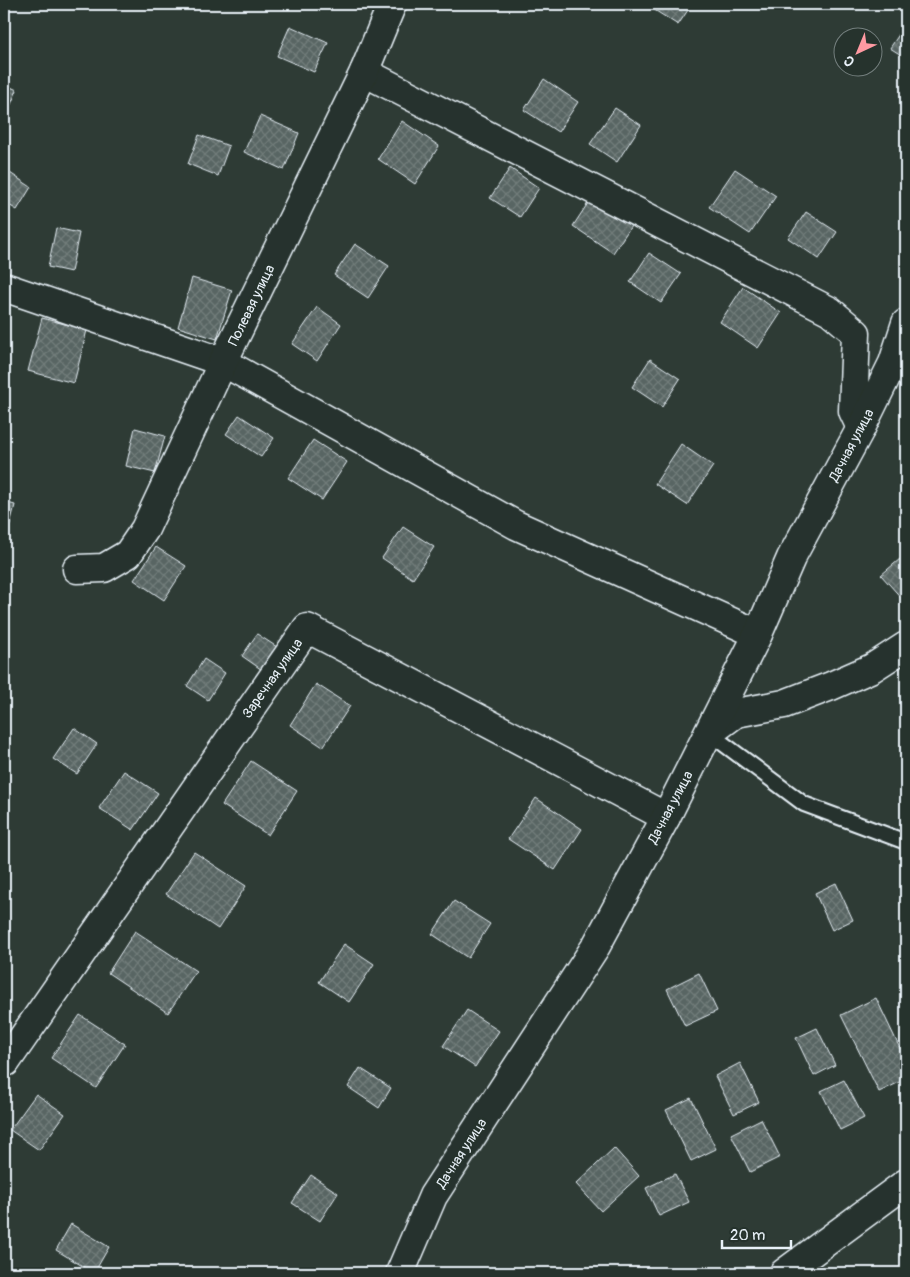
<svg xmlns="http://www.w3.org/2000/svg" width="910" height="1277" viewBox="0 0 910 1277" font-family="Pangolin,sans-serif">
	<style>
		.building { fill: url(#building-cross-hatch); stroke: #e8f1f8 }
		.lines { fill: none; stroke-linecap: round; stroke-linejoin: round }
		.service-casing { stroke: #e8f1f8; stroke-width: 18 }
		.minor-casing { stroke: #e8f1f8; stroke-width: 31 }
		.tertiary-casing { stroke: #e8f1f8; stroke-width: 31 }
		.service { stroke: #26332d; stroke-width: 14 }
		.minor { stroke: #26332d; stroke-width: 28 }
		.tertiary { stroke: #26332d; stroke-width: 28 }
		.labels { text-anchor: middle; stroke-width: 5; stroke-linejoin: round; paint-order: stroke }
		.street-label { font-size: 14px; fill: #e8f1f8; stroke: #26332d }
	</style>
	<defs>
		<pattern id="building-cross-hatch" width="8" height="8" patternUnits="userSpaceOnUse" patternTransform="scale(1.25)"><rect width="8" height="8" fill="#596563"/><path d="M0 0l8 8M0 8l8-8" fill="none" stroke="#717c7a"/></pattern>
	</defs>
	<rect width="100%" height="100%" fill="#2e3b35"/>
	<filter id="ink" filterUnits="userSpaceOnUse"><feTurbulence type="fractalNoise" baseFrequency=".02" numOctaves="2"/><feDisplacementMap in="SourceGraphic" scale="10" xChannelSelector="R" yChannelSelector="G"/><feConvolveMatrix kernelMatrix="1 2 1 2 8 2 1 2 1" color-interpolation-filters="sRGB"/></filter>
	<g filter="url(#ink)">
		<g class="building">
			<polygon points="645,4 692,4 678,25"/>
			<polygon points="906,24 906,58 890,48"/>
			<polygon points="290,26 328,43 314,72 277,56"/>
			<polygon points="544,79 578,102 558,132 524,110"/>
			<polygon points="4,84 17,90 6,116 4,115"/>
			<polygon points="615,108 641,125 617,162 590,144"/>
			<polygon points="260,116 299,133 284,170 244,152"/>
			<polygon points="402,121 439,146 415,184 378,159"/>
			<polygon points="199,135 229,146 218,176 188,164"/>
			<polygon points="510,168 539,188 520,217 490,198"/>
			<polygon points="4,169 31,187 17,210 4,202"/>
			<polygon points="735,169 776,196 750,234 709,207"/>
			<polygon points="590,200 631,226 613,253 573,226"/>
			<polygon points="806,212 837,232 819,259 788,238"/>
			<polygon points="56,228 79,233 71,272 48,267"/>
			<polygon points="355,244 389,266 368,298 334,275"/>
			<polygon points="649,253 681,274 661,303 630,282"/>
			<polygon points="192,278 232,290 217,339 178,327"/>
			<polygon points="743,287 781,313 758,348 720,322"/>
			<polygon points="317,307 341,324 317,361 292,344"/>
			<polygon points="42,318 87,330 74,383 28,371"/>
			<polygon points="650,359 680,379 662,407 632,387"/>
			<polygon points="239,415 274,438 261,457 226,434"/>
			<polygon points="135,428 165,436 155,473 126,466"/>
			<polygon points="313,440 347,462 322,500 288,478"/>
			<polygon points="681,444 713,466 687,505 655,484"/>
			<polygon points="4,502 15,505 5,544 4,544"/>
			<polygon points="403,527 434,547 413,579 382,558"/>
			<polygon points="156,547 186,566 164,600 134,580"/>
			<polygon points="900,559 906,566 906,599 904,601 881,575"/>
			<polygon points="257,634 280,649 265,672 242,656"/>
			<polygon points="204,659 225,673 208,700 187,686"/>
			<polygon points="316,684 350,706 323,747 290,725"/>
			<polygon points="74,728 97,744 77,774 53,759"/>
			<polygon points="251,761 297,791 268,835 222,805"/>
			<polygon points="124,771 158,793 133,830 99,808"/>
			<polygon points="536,798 582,829 555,870 508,839"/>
			<polygon points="194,852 246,886 218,929 166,894"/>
			<polygon points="836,883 853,920 832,930 815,893"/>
			<polygon points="454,901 490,924 468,958 432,934"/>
			<polygon points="135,931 196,971 168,1013 108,973"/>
			<polygon points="344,944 374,964 349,1002 319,982"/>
			<polygon points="699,973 717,1011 685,1026 667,989"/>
			<polygon points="876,998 906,1061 906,1079 879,1092 841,1015"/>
			<polygon points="467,1010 499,1031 475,1067 443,1046"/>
			<polygon points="80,1015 125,1044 96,1088 51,1058"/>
			<polygon points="817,1028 835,1065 814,1076 796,1038"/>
			<polygon points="740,1063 759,1102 734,1114 715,1076"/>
			<polygon points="360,1068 391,1088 379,1108 348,1087"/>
			<polygon points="844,1080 864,1118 840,1130 821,1091"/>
			<polygon points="36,1094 65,1114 39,1150 10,1130"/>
			<polygon points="691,1098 716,1149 691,1161 666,1110"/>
			<polygon points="761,1119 780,1157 750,1172 731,1134"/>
			<polygon points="614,1148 639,1176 601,1211 576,1184"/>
			<polygon points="675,1174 689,1202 659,1216 646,1188"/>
			<polygon points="311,1175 338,1193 320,1221 292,1203"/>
			<polygon points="71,1224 109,1247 94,1273 56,1250"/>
		</g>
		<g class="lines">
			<defs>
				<polyline id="service" points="709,733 804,804 906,842"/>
				<g id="minor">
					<polyline points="364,72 830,311 856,333 853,411 861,428"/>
					<polyline points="4,287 223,362 516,525 758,634"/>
					<polyline points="77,569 104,568 128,554 145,529 223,362 364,72 392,4"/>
					<polyline points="709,733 736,713 784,704 831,686 872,668 906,646"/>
					<polyline points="6,1062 307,628 666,817"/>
					<polyline points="784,1273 906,1183"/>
				</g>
				<polyline id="tertiary" points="400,1273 433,1196 596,946 666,817 758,634 791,558 861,428 893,363 906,323"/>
			</defs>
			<use href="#service" class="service-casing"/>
			<use href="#minor" class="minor-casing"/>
			<use href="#tertiary" class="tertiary-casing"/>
			<use href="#service" class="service"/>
			<use href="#minor" class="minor"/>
			<use href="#tertiary" class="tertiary"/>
		</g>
	</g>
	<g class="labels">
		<g class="street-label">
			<text transform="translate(251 305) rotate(-64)" y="5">Полевая улица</text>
			<text transform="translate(851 445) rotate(-62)" y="5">Дачная улица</text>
			<text transform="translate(272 678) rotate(-55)" y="5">Заречная улица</text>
			<text transform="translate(670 807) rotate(-62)" y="5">Дачная улица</text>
			<text transform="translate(461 1153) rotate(-57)" y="5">Дачная улица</text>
		</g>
	</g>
	<rect width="910" height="1277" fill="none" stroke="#26332d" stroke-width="20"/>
	<rect x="10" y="10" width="890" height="1257" fill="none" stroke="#e8f1f8" stroke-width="2" filter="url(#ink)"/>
	<g transform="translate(858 52) rotate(224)"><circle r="24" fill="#26332d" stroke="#747f7e"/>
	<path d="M0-4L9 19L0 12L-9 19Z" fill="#ff9aa2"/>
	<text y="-8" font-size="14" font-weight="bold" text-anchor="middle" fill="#e8f1f8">С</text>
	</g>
	<path d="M722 1240v8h69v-8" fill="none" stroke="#e8f1f8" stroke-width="2.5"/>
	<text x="730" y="1240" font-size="15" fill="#e8f1f8" stroke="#26332d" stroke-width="4" paint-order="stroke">20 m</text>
</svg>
